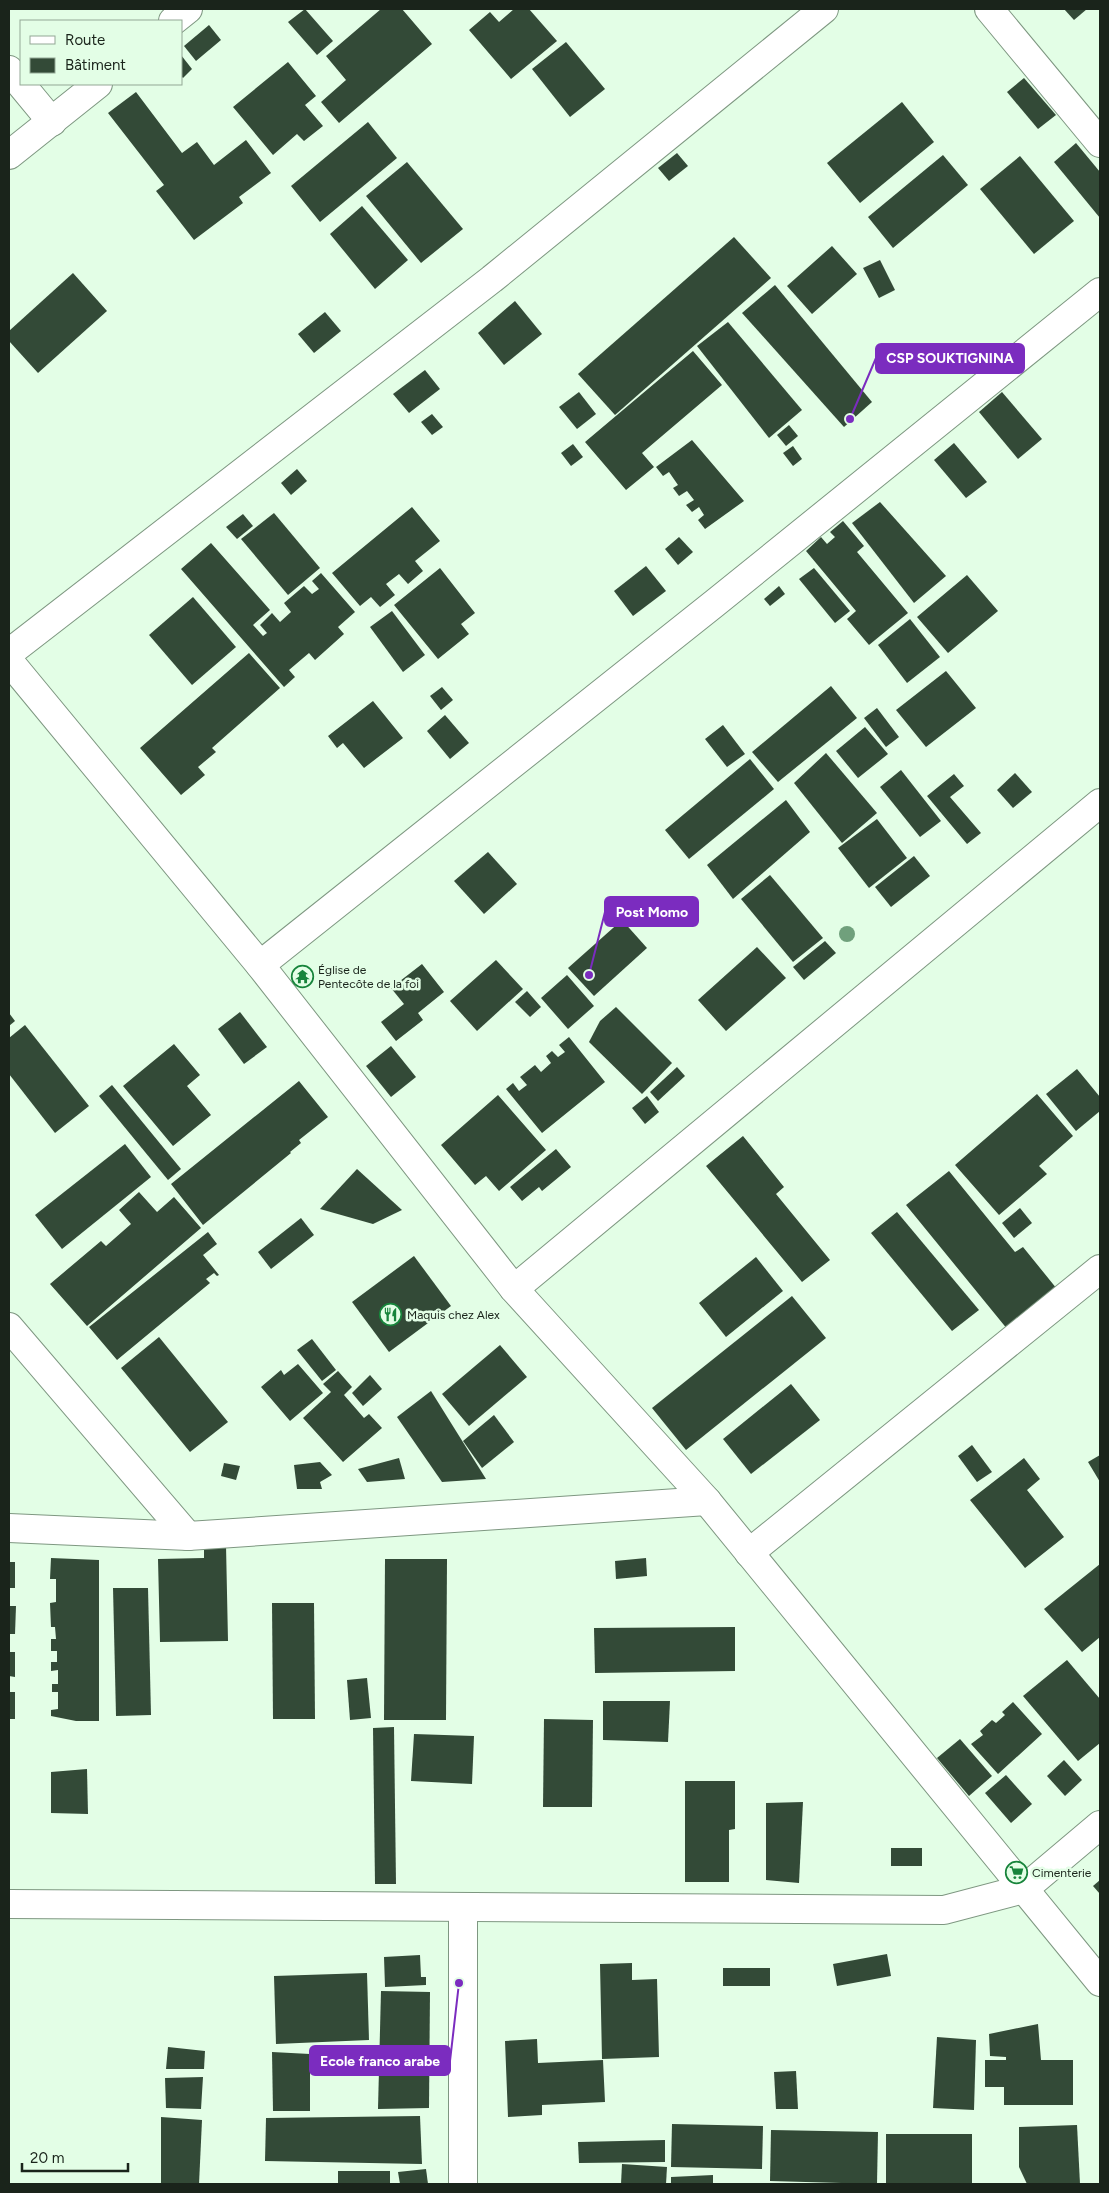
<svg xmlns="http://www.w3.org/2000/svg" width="1109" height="2193" viewBox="0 0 1109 2193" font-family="Figtree,sans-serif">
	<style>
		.building { fill: #334a37 }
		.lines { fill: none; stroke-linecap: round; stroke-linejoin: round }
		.street-casing { stroke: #7e9781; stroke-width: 30 }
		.secondary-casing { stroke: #7e9781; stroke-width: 30 }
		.street { stroke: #fff; stroke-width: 28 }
		.secondary { stroke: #fff; stroke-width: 28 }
		.tree { fill: #70a07c }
		.labels { text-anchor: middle; stroke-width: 5; stroke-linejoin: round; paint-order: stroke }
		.poi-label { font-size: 12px; fill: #1a241b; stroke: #e3fee6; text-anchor: start }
		.leader { fill: none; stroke: #7b2cbf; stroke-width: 2 }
		.callout-dot { fill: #7b2cbf; stroke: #e3fee6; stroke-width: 2 }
		.callout { fill: #7b2cbf; stroke: #7b2cbf; stroke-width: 2 }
		.callout-label { font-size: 14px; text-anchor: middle; font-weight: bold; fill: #fff }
	</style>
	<rect width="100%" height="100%" fill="#e3fee6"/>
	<g class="building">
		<polygon points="305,9 333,41 317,55 288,22"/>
		<polygon points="381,9 402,9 432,44 339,123 321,102 346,80 326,56"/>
		<polygon points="514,9 529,9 557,41 511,79 469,30 490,12 499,22"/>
		<polygon points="1064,9 1087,9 1074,20"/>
		<polygon points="209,25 221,40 196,61 184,46"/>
		<polygon points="566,42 605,89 570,117 532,69"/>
		<polygon points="181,55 192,69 183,78 181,76"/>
		<polygon points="288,62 316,96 305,105 323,126 304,141 297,134 273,155 233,107"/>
		<polygon points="1024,78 1056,115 1038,129 1007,92"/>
		<polygon points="136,92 182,153 197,142 214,165 246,140 271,173 239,197 243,203 194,240 156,191 164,185 108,113"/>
		<polygon points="902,102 934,142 860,203 827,163"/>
		<polygon points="368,122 397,158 320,222 291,186"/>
		<polygon points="1076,143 1100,172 1100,218 1054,162"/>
		<polygon points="677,153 688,166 669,181 658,168"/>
		<polygon points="943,155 968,185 893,248 868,217"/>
		<polygon points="1020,156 1074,221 1034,254 980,189"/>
		<polygon points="407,162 463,229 421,263 366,196"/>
		<polygon points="362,206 408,260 375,289 330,234"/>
		<polygon points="734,237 771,278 615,415 578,374"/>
		<polygon points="832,246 857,274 812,314 787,286"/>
		<polygon points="880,260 895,290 879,298 863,268"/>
		<polygon points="73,273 107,311 38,373 9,341 9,331"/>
		<polygon points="775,285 872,402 844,427 742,313"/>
		<polygon points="515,301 542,334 504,365 478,333"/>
		<polygon points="325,312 341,331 314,353 298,334"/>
		<polygon points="728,322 802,410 769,438 697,346"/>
		<polygon points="693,351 722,385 642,453 654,467 626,490 585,442"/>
		<polygon points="425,370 440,389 409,413 393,394"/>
		<polygon points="579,392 596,414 577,429 559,407"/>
		<polygon points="1002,392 1042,439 1018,459 979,412"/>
		<polygon points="432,414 443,427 432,435 421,422"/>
		<polygon points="789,425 798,436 786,446 777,435"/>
		<polygon points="692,440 744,501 705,529 698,520 704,515 699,507 692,512 686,505 694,500 687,491 679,496 673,488 678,485 669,472 663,476 656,467"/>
		<polygon points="954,443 987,482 966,498 934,460"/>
		<polygon points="573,444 583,457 571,466 561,453"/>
		<polygon points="793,446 802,459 793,466 783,453"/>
		<polygon points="297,469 307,481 291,495 281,483"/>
		<polygon points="880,502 946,576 914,603 852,523"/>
		<polygon points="412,507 440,541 415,561 423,571 408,584 399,574 386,584 395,595 380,607 371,597 360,606 332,573"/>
		<polygon points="274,513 320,568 288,595 241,539"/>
		<polygon points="243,514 253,526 237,539 226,527"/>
		<polygon points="843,521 864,546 857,552 908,613 869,645 847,619 856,611 806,551 821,537 827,544 835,537 830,532"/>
		<polygon points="679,537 693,552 678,565 665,549"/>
		<polygon points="211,543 270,610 253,625 263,636 267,633 260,625 272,613 280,622 291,612 284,603 304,586 312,594 319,589 312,581 321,573 355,612 338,627 344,634 315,660 309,653 289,670 295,677 284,687 181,569"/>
		<polygon points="646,566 666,591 633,616 614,591"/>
		<polygon points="440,568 475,613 461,624 469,634 438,659 394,605"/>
		<polygon points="814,568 850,611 835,623 799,579"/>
		<polygon points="967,575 998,611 948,653 917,617"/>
		<polygon points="779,586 785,594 770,606 764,599"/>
		<polygon points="193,597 236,647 192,685 149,635"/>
		<polygon points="392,611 425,655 403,672 370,627"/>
		<polygon points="910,619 940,657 907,683 878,645"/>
		<polygon points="249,653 280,688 212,748 216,752 198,767 205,775 181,795 140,748"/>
		<polygon points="946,671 976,708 926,747 896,710"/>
		<polygon points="831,686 857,718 778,782 752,752"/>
		<polygon points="442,687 453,700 441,710 430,696"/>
		<polygon points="373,701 403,738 364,768 343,743 337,748 328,736"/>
		<polygon points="877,708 899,737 886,747 864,718"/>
		<polygon points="445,715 469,743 450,759 427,731"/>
		<polygon points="723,725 745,754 727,767 705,739"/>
		<polygon points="865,727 888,754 858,778 836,751"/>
		<polygon points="826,753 877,813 842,843 794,783"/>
		<polygon points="750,759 774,789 689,859 665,830"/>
		<polygon points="901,770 941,821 920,837 880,787"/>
		<polygon points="1015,773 1032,792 1013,808 997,790"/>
		<polygon points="954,774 964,786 950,797 981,833 967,844 927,796"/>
		<polygon points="786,800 810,832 733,899 707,865"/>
		<polygon points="877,819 907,858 869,888 838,848"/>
		<polygon points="488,852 517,884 484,914 454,881"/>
		<polygon points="914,856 930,876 891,907 875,887"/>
		<polygon points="770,875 823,938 793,962 741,899"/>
		<polygon points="622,920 647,948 594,996 568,968"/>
		<polygon points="825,941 836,953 804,980 793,967"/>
		<polygon points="757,947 786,978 726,1031 698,1000"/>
		<polygon points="496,960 523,989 477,1031 450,1001"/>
		<polygon points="422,964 444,992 418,1013 423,1020 396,1041 381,1022 404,1004 391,988"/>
		<polygon points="567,975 594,1006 568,1029 541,998"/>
		<polygon points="527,991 541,1007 530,1017 515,1002"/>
		<polygon points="616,1007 672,1063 642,1094 589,1042 600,1021"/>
		<polygon points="240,1012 267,1047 244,1064 218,1029"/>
		<polygon points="9,1013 15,1021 9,1026"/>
		<polygon points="25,1025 89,1106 55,1133 9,1074 9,1038"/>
		<polygon points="569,1037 605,1082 542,1133 506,1089 513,1083 519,1091 527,1085 520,1077 535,1065 541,1072 551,1063 546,1056 552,1051 558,1057 565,1052 559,1045"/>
		<polygon points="174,1044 200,1075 187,1086 211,1115 173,1146 123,1086"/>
		<polygon points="391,1046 416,1077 391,1097 366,1066"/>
		<polygon points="677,1067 685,1076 658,1101 650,1092"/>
		<polygon points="1077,1069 1100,1097 1100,1111 1076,1131 1046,1094"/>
		<polygon points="299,1081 328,1117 299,1140 301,1143 290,1152 291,1153 203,1225 171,1184"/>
		<polygon points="112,1085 181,1169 168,1180 99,1096"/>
		<polygon points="1037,1094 1073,1136 1039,1166 1047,1174 999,1215 955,1165"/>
		<polygon points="498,1095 546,1150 499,1191 486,1176 475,1185 441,1145"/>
		<polygon points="647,1096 659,1112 645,1124 632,1108"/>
		<polygon points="743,1136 784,1187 776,1194 830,1260 802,1282 706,1166"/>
		<polygon points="125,1144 151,1177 62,1249 35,1215"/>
		<polygon points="556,1149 571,1167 542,1191 539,1187 522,1201 510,1187"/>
		<polygon points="357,1169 402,1210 373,1224 320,1209"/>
		<polygon points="949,1171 1015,1252 1023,1247 1057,1289 1008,1330 906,1205"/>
		<polygon points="139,1192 157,1212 174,1197 201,1228 87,1326 50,1284 101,1241 106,1246 131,1224 119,1210"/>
		<polygon points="1020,1208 1032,1223 1014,1238 1002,1223"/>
		<polygon points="897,1212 979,1310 952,1331 871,1233"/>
		<polygon points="301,1218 314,1235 271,1269 258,1252"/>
		<polygon points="208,1232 217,1244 203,1255 219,1275 217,1276 214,1273 206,1279 210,1283 117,1360 89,1327"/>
		<polygon points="414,1256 451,1306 389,1352 352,1302"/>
		<polygon points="756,1257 783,1291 726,1337 699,1303"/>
		<polygon points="792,1296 826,1338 686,1450 652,1408"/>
		<polygon points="159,1337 228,1422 190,1452 121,1368"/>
		<polygon points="312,1339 336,1370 322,1381 297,1350"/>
		<polygon points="500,1345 527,1377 469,1426 442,1394"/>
		<polygon points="298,1364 323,1393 290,1421 261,1387 281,1370 284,1375"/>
		<polygon points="338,1371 352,1387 344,1395 364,1418 369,1414 382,1428 343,1462 303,1418 331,1392 323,1384"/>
		<polygon points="370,1375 382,1389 363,1406 352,1393"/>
		<polygon points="791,1384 820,1420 751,1474 723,1439"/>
		<polygon points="431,1391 486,1479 442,1482 397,1417"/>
		<polygon points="494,1415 514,1442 482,1468 463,1441"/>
		<polygon points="972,1445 992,1472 977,1482 958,1456"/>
		<polygon points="1100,1455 1100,1482 1088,1462"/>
		<polygon points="399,1458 405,1479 367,1482 358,1469"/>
		<polygon points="1024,1458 1040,1479 1027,1490 1064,1537 1025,1568 970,1500"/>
		<polygon points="320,1462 332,1475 320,1482 322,1489 297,1489 294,1465"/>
		<polygon points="224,1463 240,1466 236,1480 221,1476"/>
		<polygon points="204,1545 226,1545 228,1641 160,1642 158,1559 204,1558"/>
		<polygon points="51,1558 99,1560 99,1721 76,1721 51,1716 51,1710 58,1709 58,1692 52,1692 52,1684 58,1684 58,1670 51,1671 51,1662 57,1662 57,1651 51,1651 51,1639 56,1639 55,1627 51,1627 50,1603 56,1602 56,1579 50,1579"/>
		<polygon points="646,1558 647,1576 616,1579 615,1561"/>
		<polygon points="385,1559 447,1559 446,1720 384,1720"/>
		<rect x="9" y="1562" width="6" height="26"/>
		<polygon points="1100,1564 1100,1637 1082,1652 1044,1609"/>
		<polygon points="113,1588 148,1588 151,1715 116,1716"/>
		<polygon points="272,1603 314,1603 315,1719 273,1719"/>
		<polygon points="9,1606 16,1606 15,1634 9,1634"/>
		<polygon points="735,1627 735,1671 595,1673 594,1628"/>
		<polygon points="9,1652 15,1652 15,1677 9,1676"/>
		<polygon points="1067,1660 1100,1699 1100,1743 1078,1761 1023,1696"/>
		<polygon points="367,1678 371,1718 350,1720 347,1680"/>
		<rect x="9" y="1692" width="6" height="27"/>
		<polygon points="603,1701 670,1701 668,1742 603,1740"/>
		<polygon points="1013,1702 1042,1734 998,1774 971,1744 983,1735 980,1731 992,1720 996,1723 1005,1715 1002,1712"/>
		<polygon points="544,1719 593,1720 592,1807 543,1807"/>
		<polygon points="394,1727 396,1884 375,1884 373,1728"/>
		<polygon points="414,1734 474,1736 472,1784 411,1781"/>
		<polygon points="960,1739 992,1776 969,1796 937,1758"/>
		<polygon points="1064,1760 1082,1780 1065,1796 1047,1776"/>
		<polygon points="87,1769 88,1814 51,1813 51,1772"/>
		<polygon points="1006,1775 1032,1804 1011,1823 985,1793"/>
		<polygon points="685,1781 735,1781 735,1829 729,1830 729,1882 685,1882"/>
		<polygon points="803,1802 799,1883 766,1880 766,1803"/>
		<rect x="891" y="1848" width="31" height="18"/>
		<polygon points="1100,1880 1100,1894 1093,1886"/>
		<polygon points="887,1954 891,1976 837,1986 833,1964"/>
		<polygon points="420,1955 421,1977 426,1977 426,1985 385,1987 384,1957"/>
		<polygon points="632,1963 632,1980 657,1979 659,2057 602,2059 600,1964"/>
		<rect x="723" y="1968" width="47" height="18"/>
		<polygon points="367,1973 369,2040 276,2044 274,1976"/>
		<polygon points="381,1991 430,1992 429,2108 378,2109"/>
		<polygon points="1038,2024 1041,2060 1073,2060 1073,2105 1004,2105 1004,2087 985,2087 985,2060 1006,2060 1006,2057 990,2056 989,2034"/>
		<polygon points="937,2037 976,2040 974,2110 933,2108"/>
		<polygon points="537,2039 538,2063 603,2060 605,2102 542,2105 542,2115 508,2117 505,2041"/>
		<polygon points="168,2047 205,2051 204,2069 166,2069"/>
		<polygon points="272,2052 310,2054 310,2111 273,2111"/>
		<polygon points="796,2071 798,2109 776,2109 774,2072"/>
		<polygon points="203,2077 201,2109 166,2108 165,2078"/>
		<polygon points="420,2116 422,2164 265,2161 266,2118"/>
		<polygon points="161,2117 202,2120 199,2184 161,2184"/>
		<polygon points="672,2124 763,2126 762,2169 671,2167"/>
		<polygon points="1077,2125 1080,2184 1027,2184 1019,2167 1019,2127"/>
		<polygon points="771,2130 878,2132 877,2184 770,2181"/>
		<rect x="886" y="2134" width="86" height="50"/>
		<polygon points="665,2140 665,2162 579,2163 578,2142"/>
		<polygon points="622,2164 667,2167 666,2184 621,2184"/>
		<polygon points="426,2169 428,2184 400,2184 398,2172"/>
		<rect x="338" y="2171" width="52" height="13"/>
		<polygon points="713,2175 713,2184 671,2184 671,2177"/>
	</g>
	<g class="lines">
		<defs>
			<g id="street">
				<polyline points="989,9 1100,143"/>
				<polyline points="173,21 188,9"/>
				<polyline points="9,70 52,122"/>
				<polyline points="9,155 98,84"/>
				<polyline points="9,653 492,279 824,9"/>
				<polyline points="260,965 715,603 1100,292"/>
				<polyline points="514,1289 1100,803"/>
				<polyline points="9,1327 188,1536"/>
				<polyline points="9,1528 188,1536 707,1501"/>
				<polyline points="749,1553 1100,1269"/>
				<polyline points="9,1904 944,1910 1024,1889 1100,1825"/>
				<polyline points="463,1907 463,2184"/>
			</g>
			<polyline id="secondary" points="9,661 260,965 514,1289 707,1501 1100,1982"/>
		</defs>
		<use href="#street" class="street-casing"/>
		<use href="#secondary" class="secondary-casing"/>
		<use href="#street" class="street"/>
		<use href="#secondary" class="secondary"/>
	</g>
	<circle class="tree" cx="847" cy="934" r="8"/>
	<defs>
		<symbol id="temple-ring" viewBox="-11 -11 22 22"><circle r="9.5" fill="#e3fee6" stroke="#17843b" stroke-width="1.5"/><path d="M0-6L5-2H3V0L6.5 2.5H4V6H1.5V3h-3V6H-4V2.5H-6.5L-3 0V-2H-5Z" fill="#17843b"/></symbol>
		<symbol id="restaurant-ring" viewBox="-11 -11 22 22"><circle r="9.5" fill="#e3fee6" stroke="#17843b" stroke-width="1.5"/><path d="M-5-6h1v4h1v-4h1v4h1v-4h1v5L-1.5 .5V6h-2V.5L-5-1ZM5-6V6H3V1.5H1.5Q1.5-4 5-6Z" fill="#17843b"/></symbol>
		<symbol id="supermarket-ring" viewBox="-11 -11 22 22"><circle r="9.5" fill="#e3fee6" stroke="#17843b" stroke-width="1.5"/><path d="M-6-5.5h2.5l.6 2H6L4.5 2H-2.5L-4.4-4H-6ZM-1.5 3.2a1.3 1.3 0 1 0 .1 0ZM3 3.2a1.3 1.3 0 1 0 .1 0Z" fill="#17843b"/></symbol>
	</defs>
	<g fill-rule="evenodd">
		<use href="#temple-ring" x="290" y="964" width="25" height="25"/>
		<use href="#restaurant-ring" x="378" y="1302" width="25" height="25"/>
		<use href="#supermarket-ring" x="1004" y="1860" width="25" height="25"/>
	</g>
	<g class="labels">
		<g class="poi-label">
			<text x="318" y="974">Église de<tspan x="318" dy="14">Pentecôte de la foi</tspan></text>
			<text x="407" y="1319">Maquis chez Alex</text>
			<text x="1032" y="1877">Cimenterie</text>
		</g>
	</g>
	<path class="leader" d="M850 419L876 358M589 975L605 912M459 1983L450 2061"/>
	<g class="callout-dot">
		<circle cx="850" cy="419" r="5"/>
		<circle cx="589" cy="975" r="5"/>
		<circle cx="459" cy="1983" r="5"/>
	</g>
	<g class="callout">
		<rect x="876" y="344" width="148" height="29" rx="5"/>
		<rect x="605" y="897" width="93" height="29" rx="5"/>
		<rect x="310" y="2046" width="140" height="29" rx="5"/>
	</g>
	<g class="callout-label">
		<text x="950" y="363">CSP SOUKTIGNINA</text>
		<text x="652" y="917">Post Momo</text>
		<text x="380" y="2066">Ecole franco arabe</text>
	</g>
	<rect width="1109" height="2193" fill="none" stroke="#1a241b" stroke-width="20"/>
	<rect x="20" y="20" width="162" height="65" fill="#e3fee6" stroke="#93a795"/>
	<rect x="30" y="36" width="25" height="8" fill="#ffffff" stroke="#93a795"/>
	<text x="65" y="45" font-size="15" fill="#1a241b">Route</text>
	<rect x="30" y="58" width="25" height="15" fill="#334a37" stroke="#93a795"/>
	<text x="65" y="70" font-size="15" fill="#1a241b">Bâtiment</text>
	<path d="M22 2163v8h106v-8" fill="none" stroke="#1a241b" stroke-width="2.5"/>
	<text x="30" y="2163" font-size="15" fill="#1a241b" stroke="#e3fee6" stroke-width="4" paint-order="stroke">20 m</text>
</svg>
